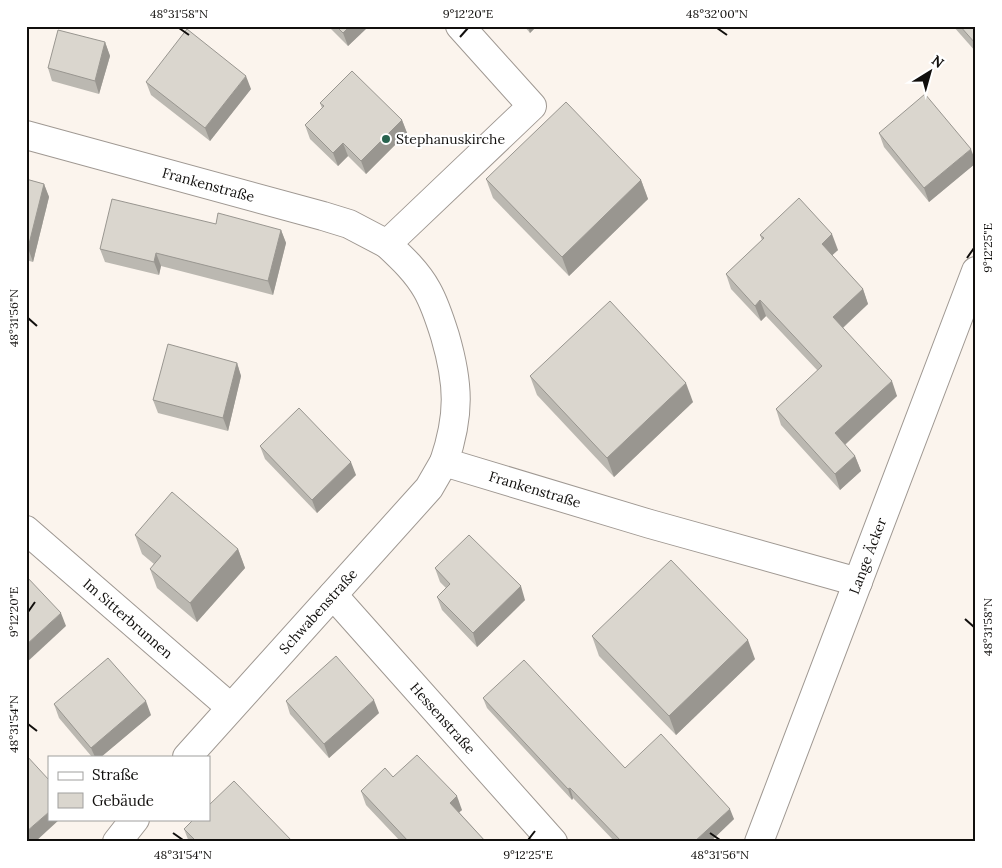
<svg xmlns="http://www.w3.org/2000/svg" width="1002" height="868" viewBox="0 0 1002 868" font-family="Lora,serif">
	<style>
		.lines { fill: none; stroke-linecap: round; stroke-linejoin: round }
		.street-casing { stroke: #9f9892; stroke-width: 30 }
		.street { stroke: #fff; stroke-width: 28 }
		.wall { fill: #bbb8b1 }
		.shaded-wall { fill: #999690 }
		.building { fill: #dad6ce; stroke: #999690 }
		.ticks { fill: none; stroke: #110f0d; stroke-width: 2 }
		.poi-dot { fill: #27634e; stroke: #fff; stroke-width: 2 }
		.labels { text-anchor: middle; stroke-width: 4; stroke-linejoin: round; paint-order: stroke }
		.poi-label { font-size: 14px; fill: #110f0d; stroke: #fff; text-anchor: start }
		.street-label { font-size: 14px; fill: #110f0d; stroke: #fff }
		.neatline { fill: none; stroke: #110f0d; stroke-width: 2 }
		.ticks-label { font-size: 12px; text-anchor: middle; fill: #110f0d }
	</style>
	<rect width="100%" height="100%" fill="#fbf4ed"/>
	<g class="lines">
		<defs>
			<g id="street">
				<path id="s1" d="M 460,26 L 532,106 L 387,244 C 402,258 417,272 427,290 C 435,304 440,320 445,336 C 459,384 460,415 444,462 L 650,524 L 858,582"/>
				<path id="s2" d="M 26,135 L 323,216 L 349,224 L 387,244"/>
				<path id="s3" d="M 26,530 L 230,707"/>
				<path id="s4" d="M 333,595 L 553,842"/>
				<path id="s5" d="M 187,757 L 429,488 L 444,462"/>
				<polyline points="117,842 135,819"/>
				<path id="s6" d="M 759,842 L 976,271"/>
			</g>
		</defs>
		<use href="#street" class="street-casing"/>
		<use href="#street" class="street"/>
	</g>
	<g class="wall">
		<polygon points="328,26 369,26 348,46"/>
		<polygon points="524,26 537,26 530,33"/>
		<polygon points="953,26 976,26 976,52"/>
		<polygon points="105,42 110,56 99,94 52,81 48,68"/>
		<polygon points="146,82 251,89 210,141 151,95"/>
		<polygon points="320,103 402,120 407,133 366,174 348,156 338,166 310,139 305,125 322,108"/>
		<polygon points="879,133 976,162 976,163 929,202 884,147"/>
		<polygon points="26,179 44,184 49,197 33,262 26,260"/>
		<polygon points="486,179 641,180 648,199 569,276 493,198"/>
		<polygon points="216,224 281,230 286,243 273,295 161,266 159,275 105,262 100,249"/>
		<polygon points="760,235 838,250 832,255 863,289 868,304 843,328 897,396 845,445 855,456 861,471 840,490 781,425 776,409 818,371 766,316 761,321 731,289 726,274 762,240"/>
		<polygon points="237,363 241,376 228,431 158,413 153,400"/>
		<polygon points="530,376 693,402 614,477 537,395"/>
		<polygon points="260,446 356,475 317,513 265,459"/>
		<polygon points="135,535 238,549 245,568 197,622 157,588 150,569 154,564 142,554"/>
		<polygon points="435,568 525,600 477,647 442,610 437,597 446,588 440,582"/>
		<polygon points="592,636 755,659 676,735 599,656"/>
		<polygon points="483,698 625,768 734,819 710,842 615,842 573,798 572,800 487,708"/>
		<polygon points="286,701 379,713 329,758 290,714"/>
		<polygon points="54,704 151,715 101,757 92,757 59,718"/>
		<polygon points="393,777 462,810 459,812 486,842 401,842 366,805 361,791"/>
		<polygon points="184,829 293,842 189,842"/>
	</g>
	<g class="shaded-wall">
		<polygon points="350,26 369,26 348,46 343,33"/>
		<polygon points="528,26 537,26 530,33"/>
		<polygon points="105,42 110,56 99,94 95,81"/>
		<polygon points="246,76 251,89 210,141 205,128"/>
		<polygon points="402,120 407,133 366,174 361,161"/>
		<polygon points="343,143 348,156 338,166 333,153"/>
		<polygon points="971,149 976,163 929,202 924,188"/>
		<polygon points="641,180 648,199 569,276 562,257"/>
		<polygon points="44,184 49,197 33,262 28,248"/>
		<polygon points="281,230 286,243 273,295 268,281"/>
		<polygon points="832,234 838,250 827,260 822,244"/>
		<polygon points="156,253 161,266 159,275 154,262"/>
		<polygon points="863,289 868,304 838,332 833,317"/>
		<polygon points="760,300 766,316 761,321 755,306"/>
		<polygon points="237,363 241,376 228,431 223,418"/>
		<polygon points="892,381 897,396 840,449 835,433"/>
		<polygon points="686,383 693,402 614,477 607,458"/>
		<polygon points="855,456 861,471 840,490 835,474"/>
		<polygon points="351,462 356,475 317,513 312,500"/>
		<polygon points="238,549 245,568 197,622 190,603"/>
		<polygon points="521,586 525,600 477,647 473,633"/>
		<polygon points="61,613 66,626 26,663 26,645"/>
		<polygon points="748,640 755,659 676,735 669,716"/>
		<polygon points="374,700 379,713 329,758 324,744"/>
		<polygon points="146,701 151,715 101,757 95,757 91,748"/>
		<polygon points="570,788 573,798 572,800 568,789"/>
		<polygon points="457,796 462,810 455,816 450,803"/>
		<polygon points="730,809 734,819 710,842 694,842"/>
		<polygon points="49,812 49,819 60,819 35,842 26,842 26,832"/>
	</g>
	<g class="building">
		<polygon points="336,26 350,26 343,33"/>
		<polygon points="960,26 976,26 976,42 975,43"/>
		<polygon points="187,29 246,76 205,128 146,82"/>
		<polygon points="58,30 105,42 95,81 48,68"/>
		<polygon points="352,71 402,120 361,161 343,143 333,153 305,125 324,106 320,103"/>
		<polygon points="925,94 971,149 924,188 879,133"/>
		<polygon points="566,102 641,180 562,257 486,179"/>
		<polygon points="26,179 44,184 28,248 26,248"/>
		<polygon points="799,198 832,234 822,244 863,289 833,317 892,381 835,433 855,456 835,474 776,409 822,366 760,300 755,306 726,274 764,238 760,235"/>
		<polygon points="112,199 216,224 218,213 281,230 268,281 156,253 154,262 100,249"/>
		<polygon points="610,301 686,383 607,458 530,376"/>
		<polygon points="168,344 237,363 223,418 153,400"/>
		<polygon points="299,408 351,462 312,500 260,446"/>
		<polygon points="172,492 238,549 190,603 150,569 161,556 135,535"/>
		<polygon points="469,535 521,586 473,633 437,597 450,584 435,568"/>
		<polygon points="671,560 748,640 669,716 592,636"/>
		<polygon points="26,576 61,613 26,645"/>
		<polygon points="336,656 374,700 324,744 286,701"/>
		<polygon points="108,658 146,701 91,748 54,704"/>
		<polygon points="524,660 625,768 661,734 730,809 694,842 622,842 570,788 568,789 483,698"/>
		<polygon points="26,755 49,780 49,812 26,832"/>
		<polygon points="417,755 457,796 450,803 486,842 409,842 361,791 385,768 393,777"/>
		<polygon points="234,781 293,842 197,842 184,829 194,819 209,819 209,805"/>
	</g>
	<path class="ticks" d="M 179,28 L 189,35M 717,28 L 727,35M 460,37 L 468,28M 967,258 L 974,248M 28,318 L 37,326M 28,612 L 35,602M 965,619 L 974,627M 28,724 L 37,731M 173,833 L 183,840M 710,833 L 720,840M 528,840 L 535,831"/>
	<circle class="poi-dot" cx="386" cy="139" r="5"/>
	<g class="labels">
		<g class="poi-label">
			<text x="396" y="144">Stephanuskirche</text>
		</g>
		<g class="street-label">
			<text dy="5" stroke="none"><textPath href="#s2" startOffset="189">Frankenstraße</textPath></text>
			<text dy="5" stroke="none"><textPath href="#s1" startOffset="642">Frankenstraße</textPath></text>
			<text dy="5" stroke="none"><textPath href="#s6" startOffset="306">Lange Äcker</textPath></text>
			<text dy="5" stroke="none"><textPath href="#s5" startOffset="196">Schwabenstraße</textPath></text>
			<text dy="5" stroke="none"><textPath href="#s3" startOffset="135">Im Sitterbrunnen</textPath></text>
			<text dy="5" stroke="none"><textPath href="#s4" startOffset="165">Hessenstraße</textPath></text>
		</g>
	</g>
	<rect width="1002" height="868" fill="none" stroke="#ffffff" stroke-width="55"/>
	<rect x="48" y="756" width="162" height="65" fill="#ffffff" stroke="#a09f9e"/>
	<rect x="58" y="772" width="25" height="8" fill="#ffffff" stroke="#a09f9e"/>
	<text x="92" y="780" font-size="15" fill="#110f0d">Straße</text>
	<rect x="58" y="793" width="25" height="15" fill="#dad6ce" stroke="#a09f9e"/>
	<text x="92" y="806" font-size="15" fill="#110f0d">Gebäude</text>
	<g transform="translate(930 72) rotate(37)" stroke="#ffffff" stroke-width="4" paint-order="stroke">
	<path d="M0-4L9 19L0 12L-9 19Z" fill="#110f0d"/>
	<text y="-8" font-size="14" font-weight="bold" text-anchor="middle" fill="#110f0d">N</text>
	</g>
	<rect x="28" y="28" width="946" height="812" class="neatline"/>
	<g class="ticks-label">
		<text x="179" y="18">48°31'58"N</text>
		<text x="468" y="18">9°12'20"E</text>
		<text x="717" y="18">48°32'00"N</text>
		<text transform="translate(988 248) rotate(-90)" y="4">9°12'25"E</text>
		<text transform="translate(14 318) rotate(-90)" y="4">48°31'56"N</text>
		<text transform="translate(14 612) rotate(-90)" y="4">9°12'20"E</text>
		<text transform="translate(988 627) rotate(-90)" y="4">48°31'58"N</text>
		<text transform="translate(14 724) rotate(-90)" y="4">48°31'54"N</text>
		<text x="183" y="859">48°31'54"N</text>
		<text x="528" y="859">9°12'25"E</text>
		<text x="720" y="859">48°31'56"N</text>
	</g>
</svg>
